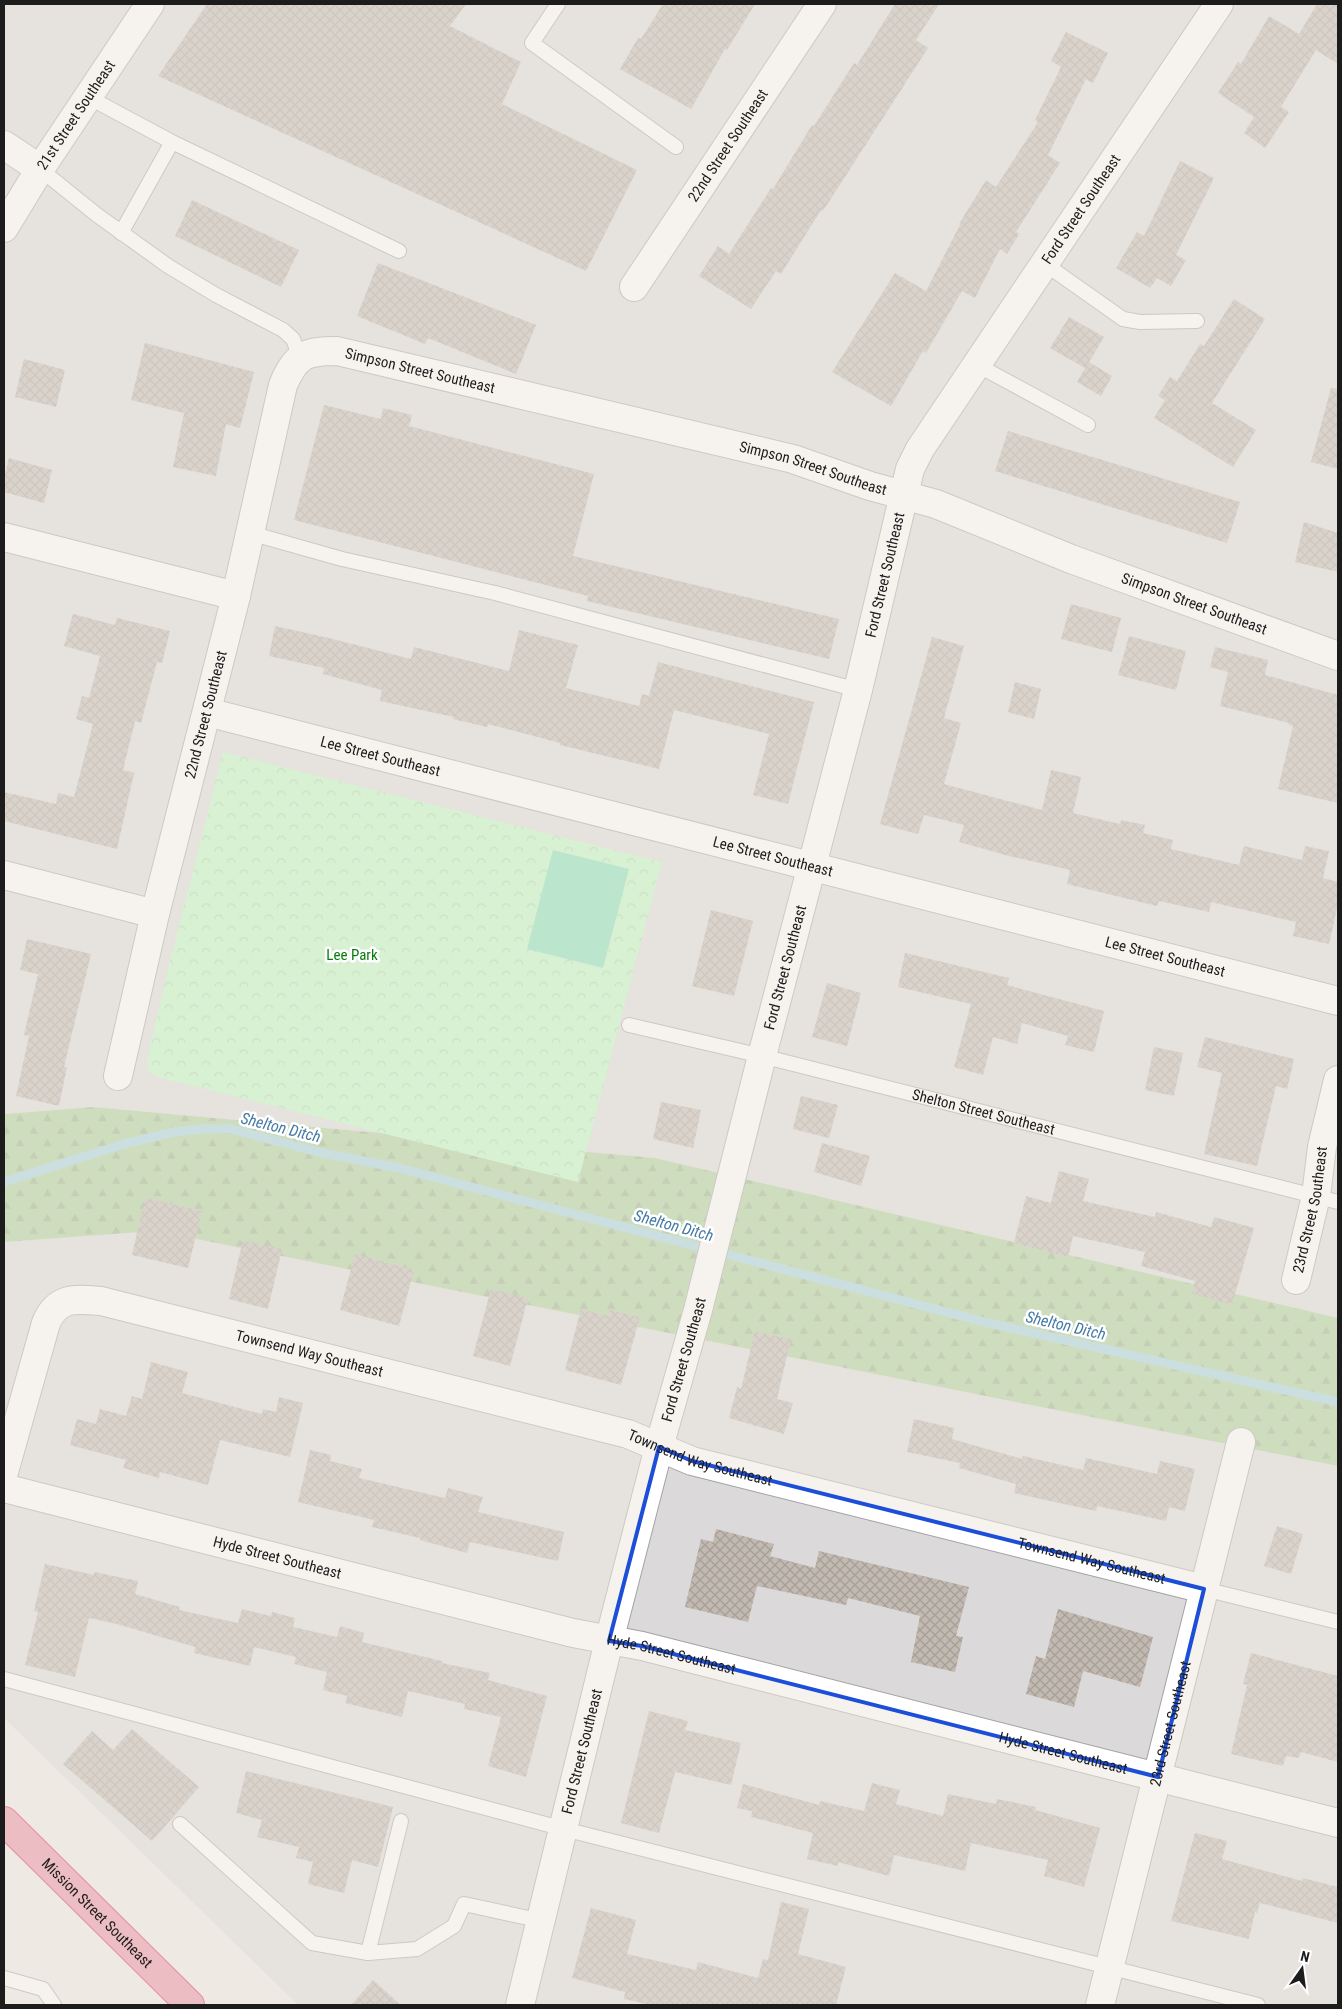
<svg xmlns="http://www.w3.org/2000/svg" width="1342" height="2009" viewBox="0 0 1342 2009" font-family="'Roboto Condensed',sans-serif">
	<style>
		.residential { fill: #dbd9d9 }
		.forest { fill: url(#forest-firs) }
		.park { fill: url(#park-crowns) }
		.pitch { fill: #7edfb6 }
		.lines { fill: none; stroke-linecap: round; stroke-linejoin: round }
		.stream { stroke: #a1d2dd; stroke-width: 9 }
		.building { fill: url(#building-cross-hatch) }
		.lane-casing { stroke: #a3a3a3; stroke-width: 16 }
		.street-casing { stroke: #a3a3a3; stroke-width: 30 }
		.highway-casing { stroke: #da2168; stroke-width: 30 }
		.lane { stroke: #fff; stroke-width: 14 }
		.street { stroke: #fff; stroke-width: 28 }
		.highway { stroke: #e8879d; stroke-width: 28 }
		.marked { fill: none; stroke: #1d4ed8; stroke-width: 4; stroke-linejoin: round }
		.labels { text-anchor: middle; stroke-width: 5; stroke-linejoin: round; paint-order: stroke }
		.street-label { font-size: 15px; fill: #1c1c1c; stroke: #fff }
		.park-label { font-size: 15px; fill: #097c0e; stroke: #fff }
		.water-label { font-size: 16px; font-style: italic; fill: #457aa5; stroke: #fff }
	</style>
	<defs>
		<pattern id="forest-firs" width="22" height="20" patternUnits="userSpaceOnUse" patternTransform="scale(1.25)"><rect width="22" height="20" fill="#a9ce96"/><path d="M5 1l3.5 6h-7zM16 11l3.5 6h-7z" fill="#91b081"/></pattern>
		<pattern id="park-crowns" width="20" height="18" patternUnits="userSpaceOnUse" patternTransform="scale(1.25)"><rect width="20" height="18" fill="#bdfabf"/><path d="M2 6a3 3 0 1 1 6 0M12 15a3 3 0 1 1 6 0" fill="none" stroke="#a2d6a4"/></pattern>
		<pattern id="building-cross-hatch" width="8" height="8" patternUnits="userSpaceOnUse" patternTransform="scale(1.25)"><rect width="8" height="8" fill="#c2b9b1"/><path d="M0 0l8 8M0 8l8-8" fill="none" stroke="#a69e98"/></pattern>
	</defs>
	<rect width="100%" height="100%" fill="#eee9e2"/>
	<g class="residential">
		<polygon points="4,4 1338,4 1338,1318 655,1158 93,1107 4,1114"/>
		<polygon points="156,1231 1338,1466 1338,2005 298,2005 4,1718 4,1242"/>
	</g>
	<polygon class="forest" points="93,1107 655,1158 1338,1318 1338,1466 156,1231 4,1242 4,1114"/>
	<polygon class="park" points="223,752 662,862 578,1182 161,1078 149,1072 147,1059 170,961"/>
	<polygon class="pitch" points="553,850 629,869 603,968 527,949"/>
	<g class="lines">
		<polyline class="stream" points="4,1182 124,1144 174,1132 203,1129 231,1129 318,1152 399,1168 984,1322 1338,1402"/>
	</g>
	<g class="building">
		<polygon points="207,4 466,4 450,26 521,62 502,104 637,170 586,271 158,76"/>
		<polygon points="663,4 755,4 727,50 725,49 691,109 620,69 638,38 641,39"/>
		<polygon points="895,4 939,4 916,40 928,48 823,211 821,210 781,274 776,271 751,309 699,276 718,246 729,254 771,188 773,189 812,125 814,126 854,63 857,65"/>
		<polygon points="1317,4 1338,4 1338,64 1316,50 1281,107 1289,112 1265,148 1244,133 1254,117 1218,93 1238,62 1241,64 1269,16 1299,34"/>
		<polygon points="1066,32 1108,53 1093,83 1086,79 1048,155 1060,163 1016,232 1019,234 1007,254 1000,249 975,298 962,291 926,353 923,351 891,406 832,372 895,273 926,291 960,225 959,224 986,180 996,187 1038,122 1035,120 1061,67 1051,61"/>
		<polygon points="1180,161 1214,178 1176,255 1186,260 1171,286 1157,278 1150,288 1116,268 1137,232 1144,236"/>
		<polygon points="192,200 299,250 281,287 175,236"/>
		<polygon points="378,263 536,325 516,374 428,338 425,344 357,316"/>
		<polygon points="1234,299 1265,319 1212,403 1256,430 1233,467 1154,418 1165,400 1158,396 1170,377 1177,381 1200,344 1204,346"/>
		<polygon points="1069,317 1104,337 1089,362 1112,376 1101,396 1077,382 1085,368 1050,348"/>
		<polygon points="145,343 254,372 240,428 226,424 216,476 173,467 184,413 131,400"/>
		<polygon points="24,359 65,370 56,407 15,397"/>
		<polygon points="1331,388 1338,389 1338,469 1311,462"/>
		<polygon points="324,405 381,419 383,408 412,415 409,426 594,474 573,556 839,619 829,659 587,601 588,596 294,520"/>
		<polygon points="1008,431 1240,502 1227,543 995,471"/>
		<polygon points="9,458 52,470 44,503 4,492 4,477"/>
		<polygon points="1304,522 1338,533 1338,572 1295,562"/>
		<polygon points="1071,604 1121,618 1112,652 1061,639"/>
		<polygon points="73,614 115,625 117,618 170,631 162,663 157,662 141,723 135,721 123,770 134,773 117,849 4,821 4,792 56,804 58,793 74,797 93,724 76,719 82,696 89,698 100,656 64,646"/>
		<polygon points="275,626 333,639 411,659 414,647 509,671 519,630 578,645 566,688 639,706 642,694 649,696 658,662 814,702 788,804 753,795 769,734 674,710 659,769 560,745 560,743 488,724 487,727 453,719 454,717 380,701 382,690 323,674 324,668 269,656"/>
		<polygon points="1129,636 1186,651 1176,690 1118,675"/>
		<polygon points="932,637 964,646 944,718 961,723 944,784 1042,810 1051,770 1081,777 1073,813 1120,824 1121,820 1145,825 1143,833 1173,840 1171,849 1239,865 1244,846 1302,860 1305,846 1329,851 1323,878 1338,882 1338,904 1329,944 1293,936 1296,922 1211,902 1209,912 1159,901 1157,906 1067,884 1070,870 1009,856 959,842 964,825 924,815 918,834 880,824"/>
		<polygon points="1215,647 1268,660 1265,675 1338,695 1338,803 1278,789 1293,726 1288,724 1289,723 1220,706 1228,672 1210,667"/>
		<polygon points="1015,682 1041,689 1034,719 1008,712"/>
		<polygon points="711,910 753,921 734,996 692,986"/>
		<polygon points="27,939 91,954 64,1067 67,1067 59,1106 16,1096 29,1036 24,1035 38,974 20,970"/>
		<polygon points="905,953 1009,978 1007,985 1104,1011 1094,1052 1065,1045 1068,1036 1022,1023 1017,1044 993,1037 983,1075 954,1067 971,1004 898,987"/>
		<polygon points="827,983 861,993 847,1046 812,1037"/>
		<polygon points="1205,1037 1294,1059 1287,1089 1276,1086 1257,1166 1204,1154 1222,1073 1197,1067"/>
		<polygon points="1154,1047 1183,1053 1174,1096 1145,1090"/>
		<polygon points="801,1096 838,1105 829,1138 793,1129"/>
		<polygon points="661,1102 701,1110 693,1148 653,1139"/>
		<polygon points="822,1143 870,1156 861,1186 814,1172"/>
		<polygon points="1059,1171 1089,1179 1083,1201 1155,1217 1156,1212 1211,1227 1214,1217 1254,1228 1232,1305 1192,1293 1195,1281 1141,1266 1145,1252 1073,1236 1068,1257 1014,1243 1026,1196 1051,1203"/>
		<polygon points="145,1198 202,1211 188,1268 132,1255"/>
		<polygon points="243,1240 282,1249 268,1309 229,1299"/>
		<polygon points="355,1254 414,1270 399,1326 340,1310"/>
		<polygon points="491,1289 528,1298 510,1366 473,1356"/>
		<polygon points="581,1309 608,1316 610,1310 640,1317 621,1385 565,1370"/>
		<polygon points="755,1331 791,1339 777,1399 793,1403 784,1434 729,1418 737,1387 741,1389"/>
		<polygon points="151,1362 188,1372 182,1393 262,1414 263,1409 276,1412 279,1397 303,1403 290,1457 220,1440 208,1485 160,1472 159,1478 123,1468 126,1460 70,1445 77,1419 96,1424 100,1409 126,1416 132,1396 142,1399"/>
		<polygon points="914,1419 954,1428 952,1439 1022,1459 1023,1456 1083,1470 1086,1458 1157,1474 1160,1461 1195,1469 1185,1511 1169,1507 1166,1521 1097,1506 1096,1511 1014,1493 1016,1484 959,1468 960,1463 907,1452"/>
		<polygon points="310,1450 331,1455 330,1461 362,1469 359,1478 445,1498 448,1488 483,1497 478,1512 564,1532 558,1561 470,1542 467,1553 420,1540 420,1538 372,1527 374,1520 298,1502"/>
		<polygon points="1277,1526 1303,1534 1291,1574 1264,1566"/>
		<polygon points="716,1529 774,1544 770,1556 815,1568 819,1551 969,1587 956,1636 963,1637 955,1672 911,1662 920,1616 848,1598 846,1605 757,1586 748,1622 685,1607 701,1539 713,1542"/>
		<polygon points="45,1564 94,1575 94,1572 138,1581 135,1594 180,1607 179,1610 238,1623 242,1609 271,1616 272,1612 295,1618 293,1627 337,1637 340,1626 364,1633 362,1642 442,1661 442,1663 490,1673 488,1680 547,1696 526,1777 488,1766 501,1717 464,1709 465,1704 408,1691 402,1717 345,1703 347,1696 323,1690 327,1672 294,1664 296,1657 254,1647 250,1666 194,1653 195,1647 117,1624 89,1618 75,1677 25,1665 38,1612 34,1611"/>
		<polygon points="1058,1609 1153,1637 1140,1687 1083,1671 1074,1707 1026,1694 1036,1656 1045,1659"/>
		<polygon points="1251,1653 1338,1676 1338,1762 1301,1752 1299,1758 1286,1756 1283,1766 1231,1754 1247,1685 1243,1684"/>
		<polygon points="649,1711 688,1721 685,1730 741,1743 731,1785 675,1772 659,1833 621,1823"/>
		<polygon points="132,1729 199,1787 152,1841 63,1764 92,1731 113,1750"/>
		<polygon points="246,1771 393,1807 378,1867 352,1860 344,1893 308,1884 313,1862 296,1858 299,1847 257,1837 262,1820 236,1813"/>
		<polygon points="872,1783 900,1790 896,1804 943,1816 948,1794 996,1804 997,1799 1036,1807 1035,1810 1100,1828 1084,1887 1044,1876 1048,1860 971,1843 965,1871 894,1855 889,1876 838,1862 838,1866 807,1859 813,1833 751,1817 752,1811 737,1808 743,1784 819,1805 820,1801 864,1811"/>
		<polygon points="1195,1833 1227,1841 1222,1859 1302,1881 1303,1878 1338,1887 1338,1923 1260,1903 1257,1913 1255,1912 1249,1939 1171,1921"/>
		<polygon points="781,1902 809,1909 798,1954 846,1967 836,2005 651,2005 624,1999 625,1992 572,1978 591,1908 636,1920 627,1954 696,1970 698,1962 758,1978 763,1959 768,1960"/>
		<polygon points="373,1980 401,2005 351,2005"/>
	</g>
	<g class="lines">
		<defs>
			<g id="lane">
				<polyline points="558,4 532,43 676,147"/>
				<polyline points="88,97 172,142 399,251"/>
				<polyline points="40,169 97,215 168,266 216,295 283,330 293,339 300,358"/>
				<polyline points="121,233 172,142"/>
				<polyline points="1045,264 1123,319 1140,322 1197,321"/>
				<polyline points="977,365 1088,425"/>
				<polyline points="250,533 342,559 495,593 858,690"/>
				<path id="s1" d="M 629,1025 L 762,1056 L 1338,1202"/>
				<polyline points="1204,1589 1338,1622"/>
				<polyline points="4,1679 564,1829 1258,2005"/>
				<polyline points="180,1824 312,1943 368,1953 417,1949 454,1926 464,1904 542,1921"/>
				<polyline points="368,1953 401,1821"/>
				<polyline points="4,1978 43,1989 54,2005"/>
			</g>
			<g id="street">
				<polyline points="4,145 40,169"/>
				<path id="s2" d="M 4,228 L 40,169 L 150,4"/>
				<path id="s3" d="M 634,287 L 822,4"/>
				<polyline points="4,537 236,596"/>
				<path id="s4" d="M 207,712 L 1338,1001"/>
				<polyline points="4,875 155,914"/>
				<path id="s5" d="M 118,1076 L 155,914 L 236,596 L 283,385 C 296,355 305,351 337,351 L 793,459 L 870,486 L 936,504 L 1071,559 L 1338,656"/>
				<path id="s6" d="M 1296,1280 L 1316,1196 L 1322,1147 L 1338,1080"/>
				<path id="s7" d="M 4,1472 L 46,1323 C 57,1296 76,1299 101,1301 L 628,1434 L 692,1461 L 1204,1589"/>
				<path id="s8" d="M 4,1488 L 573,1633 L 642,1646 L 1338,1823"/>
				<path id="s9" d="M 520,2005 L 609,1641 L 659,1447 L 698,1310 L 762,1056 L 858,690 L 910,469 L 920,449 L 1219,4"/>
				<path id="s10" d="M 1100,2005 L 1241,1442"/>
			</g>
			<g id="highway">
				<path id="s11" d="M 4,1821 L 190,2005"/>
			</g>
		</defs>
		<use href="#lane" class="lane-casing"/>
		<use href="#street" class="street-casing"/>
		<use href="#highway" class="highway-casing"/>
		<use href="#lane" class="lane"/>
		<use href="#street" class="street"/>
		<use href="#highway" class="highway"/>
	</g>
	<path d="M0 0H1342V2009H0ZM 659,1447 L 692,1461 L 1204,1589 L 1158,1777 L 642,1646 L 609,1641 Z" fill="#eee9e2" fill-opacity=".55" fill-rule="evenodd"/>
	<path class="marked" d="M 659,1447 L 692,1461 L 1204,1589 L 1158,1777 L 642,1646 L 609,1641 Z"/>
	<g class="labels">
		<g class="street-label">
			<text dy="5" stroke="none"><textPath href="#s2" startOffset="134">21st Street Southeast</textPath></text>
			<text dy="5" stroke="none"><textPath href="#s3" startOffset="170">22nd Street Southeast</textPath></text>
			<text dy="5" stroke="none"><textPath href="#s9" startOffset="1896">Ford Street Southeast</textPath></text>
			<text dy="5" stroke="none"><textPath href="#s5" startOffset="866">Simpson Street Southeast</textPath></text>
			<text dy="5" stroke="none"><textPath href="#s5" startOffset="1271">Simpson Street Southeast</textPath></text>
			<text dy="5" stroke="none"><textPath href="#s9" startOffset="1476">Ford Street Southeast</textPath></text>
			<text dy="5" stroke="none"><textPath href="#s5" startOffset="1676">Simpson Street Southeast</textPath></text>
			<text dy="5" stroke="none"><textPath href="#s5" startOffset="372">22nd Street Southeast</textPath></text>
			<text dy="5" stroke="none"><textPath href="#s4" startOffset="179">Lee Street Southeast</textPath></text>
			<text dy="5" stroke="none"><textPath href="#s4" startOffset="584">Lee Street Southeast</textPath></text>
			<text dy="5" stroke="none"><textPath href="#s4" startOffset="989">Lee Street Southeast</textPath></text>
			<text dy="5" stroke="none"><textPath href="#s9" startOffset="1071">Ford Street Southeast</textPath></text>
			<text dy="5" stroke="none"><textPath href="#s1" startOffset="365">Shelton Street Southeast</textPath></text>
			<text dy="5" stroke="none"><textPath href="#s6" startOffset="72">23rd Street Southeast</textPath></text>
			<text dy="5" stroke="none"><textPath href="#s7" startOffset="435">Townsend Way Southeast</textPath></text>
			<text dy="5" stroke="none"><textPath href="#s9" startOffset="666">Ford Street Southeast</textPath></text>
			<text dy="5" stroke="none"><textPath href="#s7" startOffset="840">Townsend Way Southeast</textPath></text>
			<text dy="5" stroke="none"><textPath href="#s8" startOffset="282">Hyde Street Southeast</textPath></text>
			<text dy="5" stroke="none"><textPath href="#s7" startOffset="1245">Townsend Way Southeast</textPath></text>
			<text dy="5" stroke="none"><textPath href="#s8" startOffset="688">Hyde Street Southeast</textPath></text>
			<text dy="5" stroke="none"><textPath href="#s10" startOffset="290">23rd Street Southeast</textPath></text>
			<text dy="5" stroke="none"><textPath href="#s9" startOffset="261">Ford Street Southeast</textPath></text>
			<text dy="5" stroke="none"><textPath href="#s8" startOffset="1092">Hyde Street Southeast</textPath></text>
			<text dy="5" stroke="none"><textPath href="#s11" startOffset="131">Mission Street Southeast</textPath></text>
		</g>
		<g class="park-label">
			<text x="352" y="960">Lee Park</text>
		</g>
		<g class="water-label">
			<text transform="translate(281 1127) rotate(14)" y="6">Shelton Ditch</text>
			<text transform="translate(674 1225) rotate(15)" y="6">Shelton Ditch</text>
			<text transform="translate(1066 1325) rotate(13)" y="6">Shelton Ditch</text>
		</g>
	</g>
	<rect width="1342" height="2009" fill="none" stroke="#1c1c1c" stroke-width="10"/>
	<g transform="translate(1302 1969) rotate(14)" stroke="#ffffff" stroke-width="4" paint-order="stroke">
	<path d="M0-4L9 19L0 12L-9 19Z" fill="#1c1c1c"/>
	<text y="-8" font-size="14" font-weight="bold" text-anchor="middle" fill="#1c1c1c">N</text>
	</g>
</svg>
